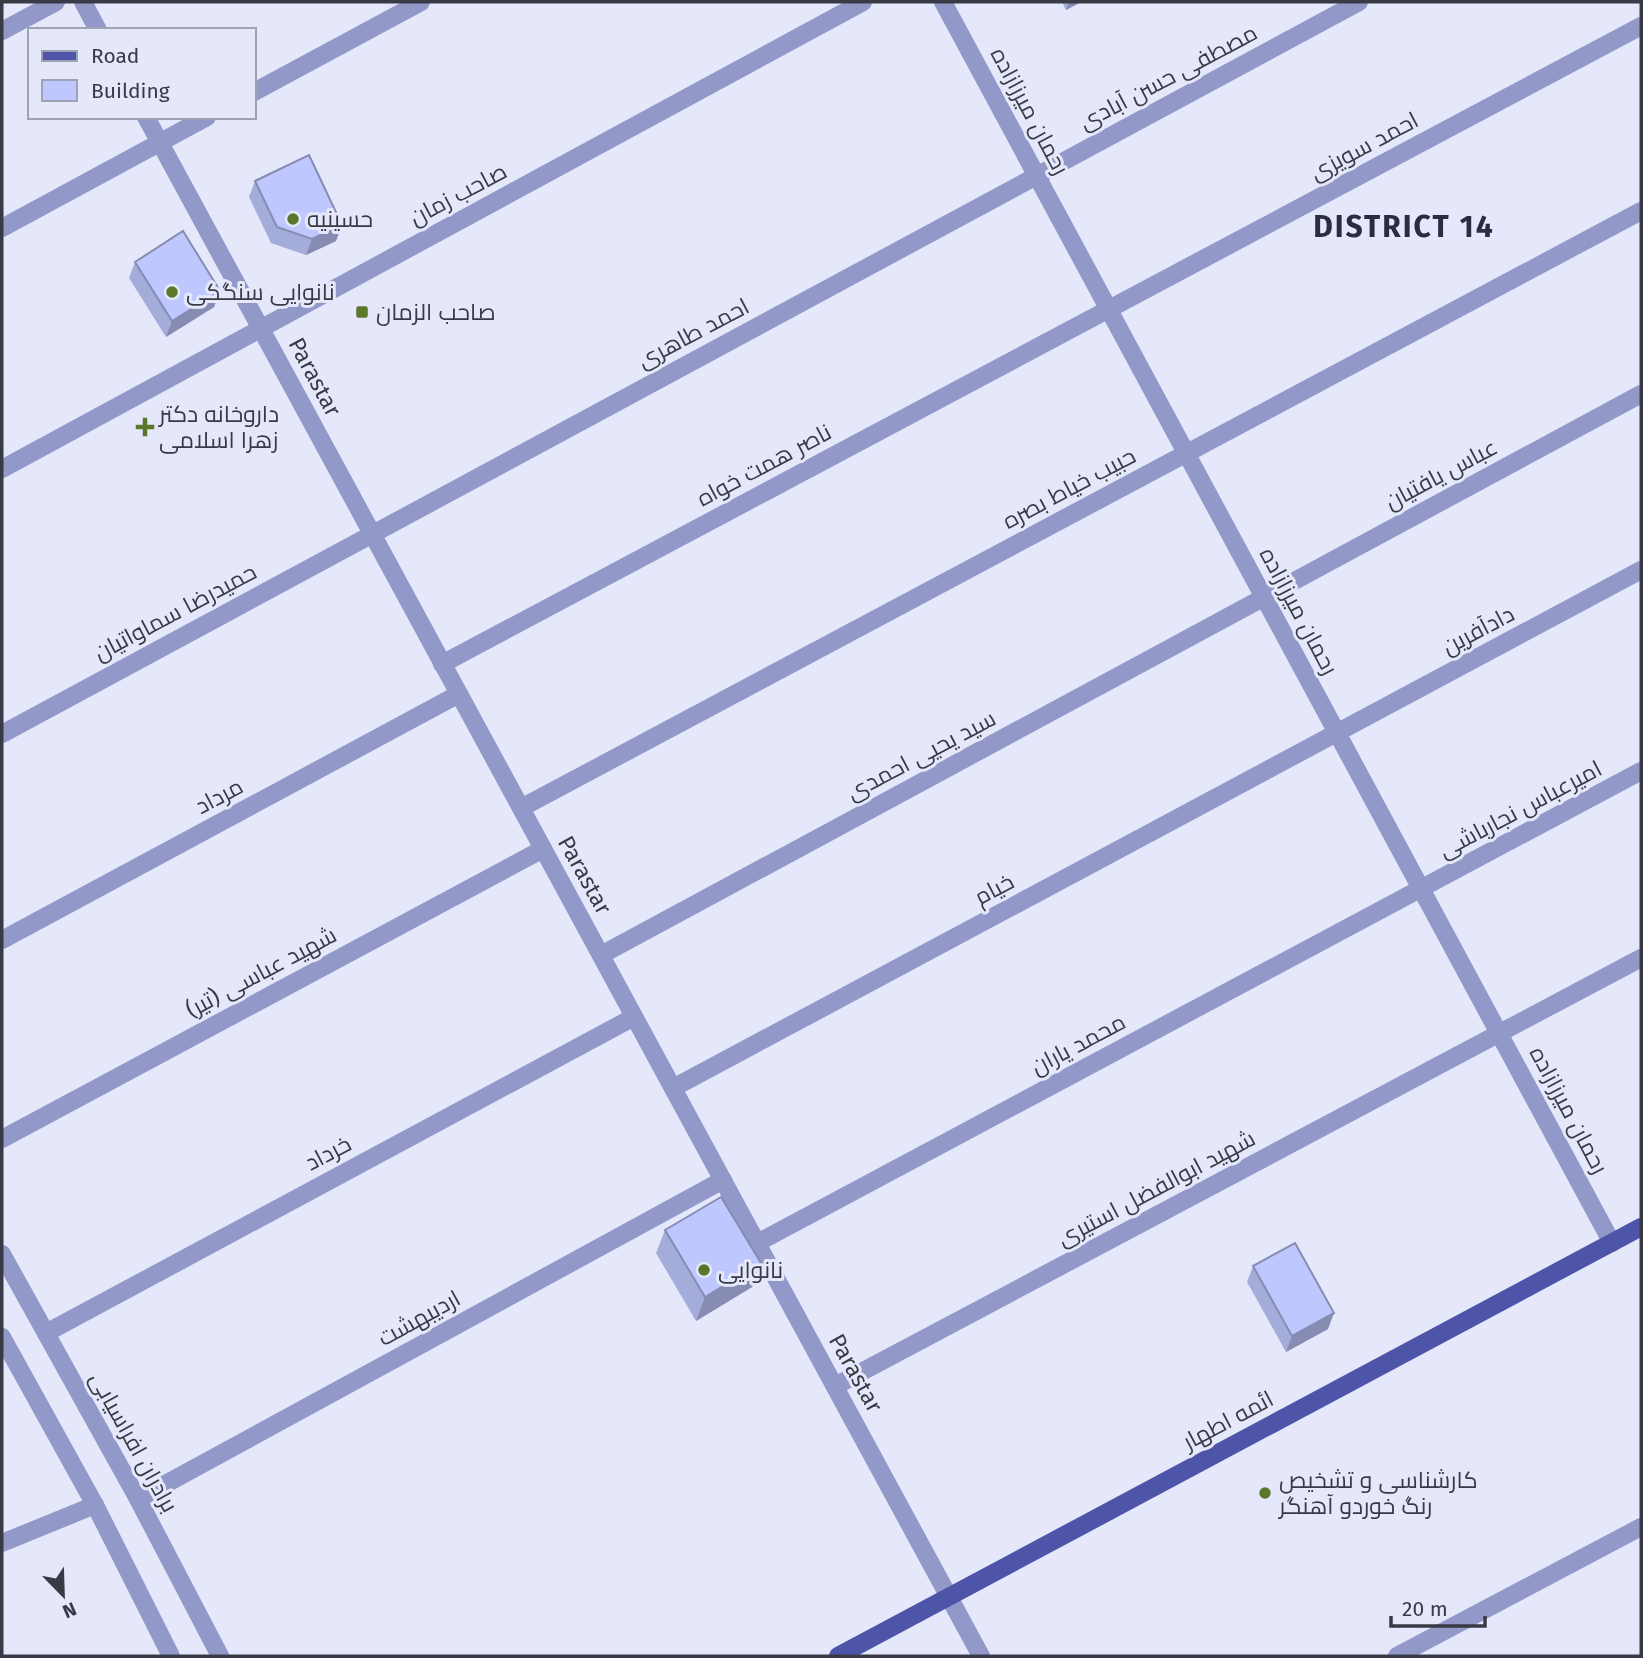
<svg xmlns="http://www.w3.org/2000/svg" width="1643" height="1658" viewBox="0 0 1643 1658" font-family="'Fira Sans',Cairo,sans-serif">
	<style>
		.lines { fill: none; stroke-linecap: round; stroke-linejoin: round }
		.minor { stroke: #9299c9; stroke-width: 18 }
		.major { stroke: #4e54a8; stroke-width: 18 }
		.wall { fill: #a4acda }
		.shaded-wall { fill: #868cb2 }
		.building { fill: #bfc8fe; stroke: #868cb2; stroke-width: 2 }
		.poi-dot { fill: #5a772c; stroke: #e4e8fa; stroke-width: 2.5 }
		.labels { text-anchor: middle; stroke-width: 6; stroke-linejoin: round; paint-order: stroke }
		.street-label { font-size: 23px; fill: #383a46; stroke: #e4e8fa }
		.poi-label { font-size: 23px; fill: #383a46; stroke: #e4e8fa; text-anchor: start }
		.district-label { font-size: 30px; font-weight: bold; letter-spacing: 2px; fill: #292c43; stroke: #e4e8fa }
	</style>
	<rect width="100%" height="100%" fill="#e4e8fa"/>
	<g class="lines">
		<g class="minor">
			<polyline points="83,2 98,30"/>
			<polyline points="943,2 1612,1243"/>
			<polyline points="2,31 56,2"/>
			<polyline points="254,92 421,2"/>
			<polyline points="146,117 981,1656"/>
			<polyline points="2,228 207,117"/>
			<polyline points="2,469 863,2"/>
			<polyline points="442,664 1641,26"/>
			<polyline points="2,734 1359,2"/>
			<polyline points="521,808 1641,211"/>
			<polyline points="2,940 459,694"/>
			<polyline points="601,955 1641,394"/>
			<polyline points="673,1088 1641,570"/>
			<polyline points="2,1139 543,849"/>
			<polyline points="757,1243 1641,771"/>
			<polyline points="2,1254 138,1499 220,1656"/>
			<polyline points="46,1333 634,1017"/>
			<polyline points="2,1337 95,1505 171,1656"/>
			<polyline points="835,1386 1641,958"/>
			<polyline points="138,1499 723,1180"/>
			<polyline points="2,1543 95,1505"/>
			<polyline points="1397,1656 1641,1527"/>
		</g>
		<polyline class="major" points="838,1656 1641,1227"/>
	</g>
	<g class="wall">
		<polygon points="1062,2 1081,2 1066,10"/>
		<polygon points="255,181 336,241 306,255 271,243 249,197"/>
		<polygon points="135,262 220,291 214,307 166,337 129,278"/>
		<polygon points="665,1230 761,1263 752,1287 696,1321 656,1253"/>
		<polygon points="1253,1266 1328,1329 1286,1352 1247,1282"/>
	</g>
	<g class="shaded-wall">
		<polygon points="1069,2 1081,2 1066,10"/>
		<polygon points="342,225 336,241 306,255 312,239"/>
		<polygon points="220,291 214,307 166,337 172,321"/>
		<polygon points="761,1263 752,1287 696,1321 705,1297"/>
		<polygon points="1334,1313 1328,1329 1286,1352 1292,1336"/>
	</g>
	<g class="building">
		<polygon points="309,155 342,225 312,239 277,227 255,181"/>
		<polygon points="183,231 220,291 172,321 135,262"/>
		<polygon points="721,1197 761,1263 705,1297 665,1230"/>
		<polygon points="1295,1243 1334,1313 1292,1336 1253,1266"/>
	</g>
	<g class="poi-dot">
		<circle cx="293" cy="219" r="7"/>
		<circle cx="172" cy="292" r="7"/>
		<rect x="355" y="305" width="14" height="14" rx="3.5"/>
		<path d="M141.5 416.5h7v7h7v7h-7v7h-7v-7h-7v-7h7z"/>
		<circle cx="704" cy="1270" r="7"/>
		<circle cx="1265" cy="1493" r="7"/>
	</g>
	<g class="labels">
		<g class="street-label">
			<text transform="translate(1168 77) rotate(-28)" y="8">مصطفی حسن آبادی</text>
			<text transform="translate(1030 111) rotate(62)" y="8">رحمان میرزازاده</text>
			<text transform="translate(1364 146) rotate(-28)" y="8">احمد سویزی</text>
			<text transform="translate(458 194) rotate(-28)" y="8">صاحب زمان</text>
			<text transform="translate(693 333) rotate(-28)" y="8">احمد طاهری</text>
			<text transform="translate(315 377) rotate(62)" y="8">Parastar</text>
			<text transform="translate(764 465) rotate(-28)" y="8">ناصر همت خواه</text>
			<text transform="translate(1441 474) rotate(-28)" y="8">عباس یافتیان</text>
			<text transform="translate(1069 488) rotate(-28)" y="8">حبیب خیاط بصره</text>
			<text transform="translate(1299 611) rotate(62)" y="8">رحمان میرزازاده</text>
			<text transform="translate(175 612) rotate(-28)" y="8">حمیدرضا سماواتیان</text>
			<text transform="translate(1478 630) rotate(-28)" y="8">دادآفرین</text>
			<text transform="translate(921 755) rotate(-28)" y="8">سید یحیی احمدی</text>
			<text transform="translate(219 796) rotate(-28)" y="8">مرداد</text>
			<text transform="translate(1520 809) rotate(-28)" y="8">امیرعباس نجارباشی</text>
			<text transform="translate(585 875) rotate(61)" y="8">Parastar</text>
			<text transform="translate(994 889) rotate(-28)" y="8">خیام</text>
			<text transform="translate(261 972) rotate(-28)" y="8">شهید عباسی (تیر)</text>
			<text transform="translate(1078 1044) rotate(-28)" y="8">محمد یاران</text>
			<text transform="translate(1569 1110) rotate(62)" y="8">رحمان میرزازاده</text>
			<text transform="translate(328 1153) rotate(-28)" y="8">خرداد</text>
			<text transform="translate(1156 1188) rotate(-28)" y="8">شهید ابوالفضل استیری</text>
			<text transform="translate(419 1318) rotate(-29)" y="8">اردیبهشت</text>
			<text transform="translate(856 1373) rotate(61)" y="8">Parastar</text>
			<text transform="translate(1228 1420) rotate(-28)" y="8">ائمه اطهار</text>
			<text transform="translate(134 1442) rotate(61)" y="8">برادران افراسیابی</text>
		</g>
		<g class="poi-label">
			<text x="307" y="227">حسینیه</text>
			<text x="186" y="300">نانوایی سنگکی</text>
			<text x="376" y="320">صاحب الزمان</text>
			<text x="159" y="422">داروخانه دکتر<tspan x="159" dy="26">زهرا اسلامی</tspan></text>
			<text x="718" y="1278">نانوایی</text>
			<text x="1279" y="1488">کارشناسی و تشخیص<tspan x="1279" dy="26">رنگ خوردو آهنگر</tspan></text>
		</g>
		<g class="district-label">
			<text x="1404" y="237">DISTRICT 14</text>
		</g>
	</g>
	<rect width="1643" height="1658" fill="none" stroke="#383a46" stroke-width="7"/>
	<rect x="28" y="28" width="228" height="91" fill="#e4e8fa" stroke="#9fa2b2" stroke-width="2"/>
	<rect x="42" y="51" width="35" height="10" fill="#4e54a8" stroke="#9fa2b2" stroke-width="2"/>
	<text x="91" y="63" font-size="21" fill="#383a46">Road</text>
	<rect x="42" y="80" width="35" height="21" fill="#bfc8fe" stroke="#9fa2b2" stroke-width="2"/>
	<text x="91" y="98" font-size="21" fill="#383a46">Building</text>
	<g transform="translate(63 1595) rotate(157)" stroke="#e4e8fa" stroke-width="5" paint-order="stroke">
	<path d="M0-5L12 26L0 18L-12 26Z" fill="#383a46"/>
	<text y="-10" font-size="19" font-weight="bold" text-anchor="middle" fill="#383a46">N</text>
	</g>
	<path d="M1391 1616v10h94v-10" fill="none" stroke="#383a46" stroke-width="3.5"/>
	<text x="1402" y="1616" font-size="21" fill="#383a46" stroke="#e4e8fa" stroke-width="5" paint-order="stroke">20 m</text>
</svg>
